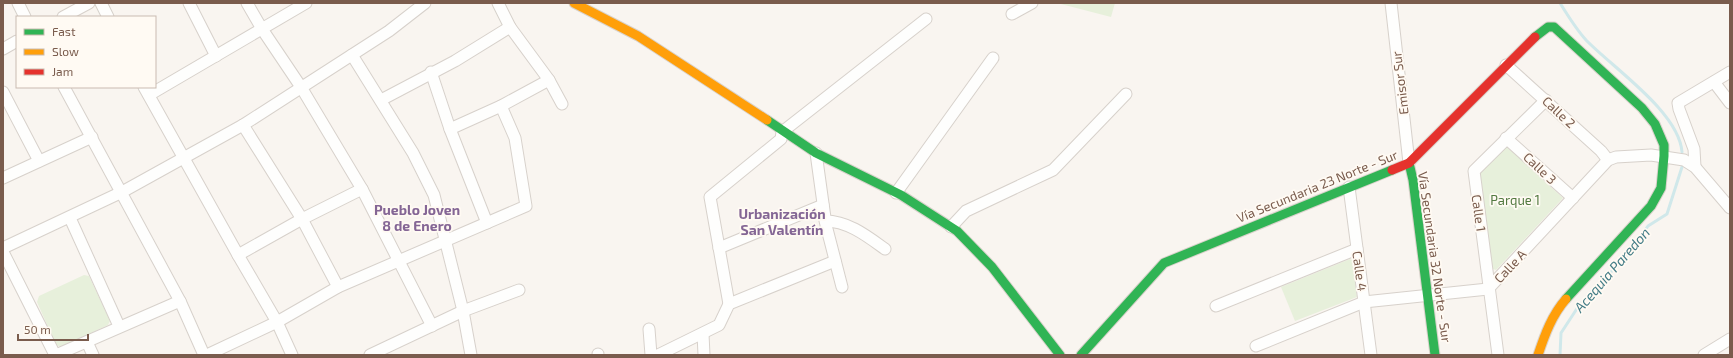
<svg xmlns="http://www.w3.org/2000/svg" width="1733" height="358" viewBox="0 0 1733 358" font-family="'Exo 2',sans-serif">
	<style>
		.park { fill: #e7f0db }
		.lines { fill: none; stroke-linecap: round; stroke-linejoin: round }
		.stream { stroke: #d0e8ea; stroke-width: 3 }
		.street-casing { stroke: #d7d1cb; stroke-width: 13 }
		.fast-casing { stroke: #d9d2cb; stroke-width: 11 }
		.slow-casing { stroke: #d9d2cb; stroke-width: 11 }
		.jam-casing { stroke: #d9d2cb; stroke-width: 11 }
		.street { stroke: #fefefd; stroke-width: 11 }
		.fast { stroke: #30b455; stroke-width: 9 }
		.slow { stroke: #ff9f0a; stroke-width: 9 }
		.jam { stroke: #e5322d; stroke-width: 9 }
		.labels { text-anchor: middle; stroke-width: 3.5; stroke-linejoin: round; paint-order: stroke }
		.street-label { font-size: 13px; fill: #7a5c4d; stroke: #fffaf3 }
		.park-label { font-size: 13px; fill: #537a41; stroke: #fffaf3 }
		.neighbourhood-label { font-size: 14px; font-weight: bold; fill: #846695; stroke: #fffaf3 }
		.water-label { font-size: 14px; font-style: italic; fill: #437c86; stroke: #fffaf3 }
	</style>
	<rect width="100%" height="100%" fill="#f9f5f0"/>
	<g class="park">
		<polygon points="1057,3 1115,3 1111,17"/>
		<polygon points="1506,146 1563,198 1496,270 1490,268 1478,173"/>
		<polygon points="1350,259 1352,260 1357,297 1295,321 1281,287"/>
		<polygon points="84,275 89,276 110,321 108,325 61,347 56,345 37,302 39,296"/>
	</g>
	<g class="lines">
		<g class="stream">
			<path d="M 1560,3 C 1568,16 1576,29 1586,40 C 1613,68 1679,112 1682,152"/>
			<polyline points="1560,355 1561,333 1578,307 1598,284 1625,259 1648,226 1667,214 1682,167"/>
		</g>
		<defs>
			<g id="street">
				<polyline points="18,3 25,17"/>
				<polyline points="101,3 108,17"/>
				<polyline points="189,3 216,56"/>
				<polyline points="247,3 262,29 301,87 362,189 432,326"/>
				<polyline points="498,3 510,27 549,80 562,104"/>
				<polyline points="1391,3 1409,163"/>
				<polyline points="1012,14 1032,3"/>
				<polyline points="63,17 89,3"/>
				<polyline points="3,49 17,41"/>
				<polyline points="352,55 413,153 434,195 463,311 471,355"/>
				<polyline points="1506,65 1601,151 1608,160"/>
				<polyline points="431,72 450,129 487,223"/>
				<polyline points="1714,82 1730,103"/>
				<polyline points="64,87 180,301 204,355"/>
				<polyline points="144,87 238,255 277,322 292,355"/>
				<polyline points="3,92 39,161"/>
				<polyline points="149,95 306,3"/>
				<polyline points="381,100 455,61 510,27"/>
				<polyline points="243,125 302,219 338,287"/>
				<polyline points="450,129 501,106 549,80"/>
				<polyline points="1506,138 1573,198"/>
				<polyline points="816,153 826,225 842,287"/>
				<polyline points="1695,167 1694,149 1679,109 1678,103 1730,72"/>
				<polyline points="3,178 92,137"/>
				<polyline points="1349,187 1371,355"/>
				<polyline points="896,193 993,58"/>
				<polyline points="70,218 119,326"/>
				<path d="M 825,221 C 848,221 867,236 885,249"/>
				<polyline points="951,227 966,211 1053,170 1126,94"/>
				<polyline points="3,248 122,192 243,125 389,31 425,3"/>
				<polyline points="719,248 823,205"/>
				<polyline points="3,252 55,355"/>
				<polyline points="238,255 302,219 362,189"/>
				<polyline points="729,304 710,197 781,139 782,132 926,19"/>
				<polyline points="1216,306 1357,249"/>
				<polyline points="649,329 651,355"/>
				<polyline points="703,334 704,355"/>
				<polyline points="87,342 93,355"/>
				<polyline points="1256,346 1364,302 1488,289 1608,160 1616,157 1651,155 1684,160 1695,167 1730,208"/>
				<polyline points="598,354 598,355"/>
				<polyline points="56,355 180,301"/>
				<polyline points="207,355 277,322 338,287 526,206 515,138 501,106"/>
				<polyline points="370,355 463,311 519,290"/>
				<polyline points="658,355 719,325 729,304 835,261"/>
				<polyline points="1498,355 1474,171 1546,100"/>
				<polyline points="1704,355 1730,339"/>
			</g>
			<g id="fast">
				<polyline points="1535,37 1548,27 1554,27 1642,108 1655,124 1664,145 1664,156 1661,188 1651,206 1566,299"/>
				<polyline points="767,120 816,153 901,195 957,231 992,267 1060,355"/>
				<polyline points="1409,163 1413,180 1435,355"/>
				<polyline points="1081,355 1164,263 1392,170"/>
			</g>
			<g id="slow">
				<polyline points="574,3 638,36 767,120"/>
				<path d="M 1538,355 C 1545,334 1552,315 1566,299"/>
			</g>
			<polyline id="jam" points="1392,170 1409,163 1535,37"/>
		</defs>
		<use href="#street" class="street-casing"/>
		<use href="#fast" class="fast-casing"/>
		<use href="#slow" class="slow-casing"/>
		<use href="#jam" class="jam-casing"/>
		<use href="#street" class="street"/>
		<use href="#fast" class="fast"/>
		<use href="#slow" class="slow"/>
		<use href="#jam" class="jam"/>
	</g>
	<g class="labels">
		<g class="street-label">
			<text transform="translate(1400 83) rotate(-97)" y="5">Emisor Sur</text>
			<text transform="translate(1559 112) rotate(43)" y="5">Calle 2</text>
			<text transform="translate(1540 168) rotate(43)" y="5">Calle 3</text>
			<text transform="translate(1317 186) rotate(-22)" y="5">Vía Secundaria 23 Norte - Sur</text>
			<text transform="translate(1479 213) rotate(82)" y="5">Calle 1</text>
			<text transform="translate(1435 257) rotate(82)" y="5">Vía Secundaria 32 Norte - Sur</text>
			<text transform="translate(1510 266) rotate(-47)" y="5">Calle A</text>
			<text transform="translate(1360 271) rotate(82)" y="5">Calle 4</text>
		</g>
		<g class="park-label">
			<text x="1515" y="205">Parque 1</text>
		</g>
		<g class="neighbourhood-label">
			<text x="417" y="215">Pueblo Joven<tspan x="417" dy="16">8 de Enero</tspan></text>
			<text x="782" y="219">Urbanización<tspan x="782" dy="16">San Valentín</tspan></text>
		</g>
		<g class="water-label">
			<text transform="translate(1612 270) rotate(-49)" y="5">Acequia Paredon</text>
		</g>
	</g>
	<rect width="1733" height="358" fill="none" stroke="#7a5c4d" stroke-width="8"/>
	<rect x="16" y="16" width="140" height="72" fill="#fffaf3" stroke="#cabbb1"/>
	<rect x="24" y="29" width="20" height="6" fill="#30b455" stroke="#cabbb1"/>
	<text x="52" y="36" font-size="12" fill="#7a5c4d">Fast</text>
	<rect x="24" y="49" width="20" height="6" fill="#ff9f0a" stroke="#cabbb1"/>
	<text x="52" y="56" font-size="12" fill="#7a5c4d">Slow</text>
	<rect x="24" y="69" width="20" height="6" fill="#e5322d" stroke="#cabbb1"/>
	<text x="52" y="76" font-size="12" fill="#7a5c4d">Jam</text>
	<path d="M18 334v6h70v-6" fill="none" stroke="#7a5c4d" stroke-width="2"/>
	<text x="24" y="334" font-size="12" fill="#7a5c4d" stroke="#fffaf3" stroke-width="3" paint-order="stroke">50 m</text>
</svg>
